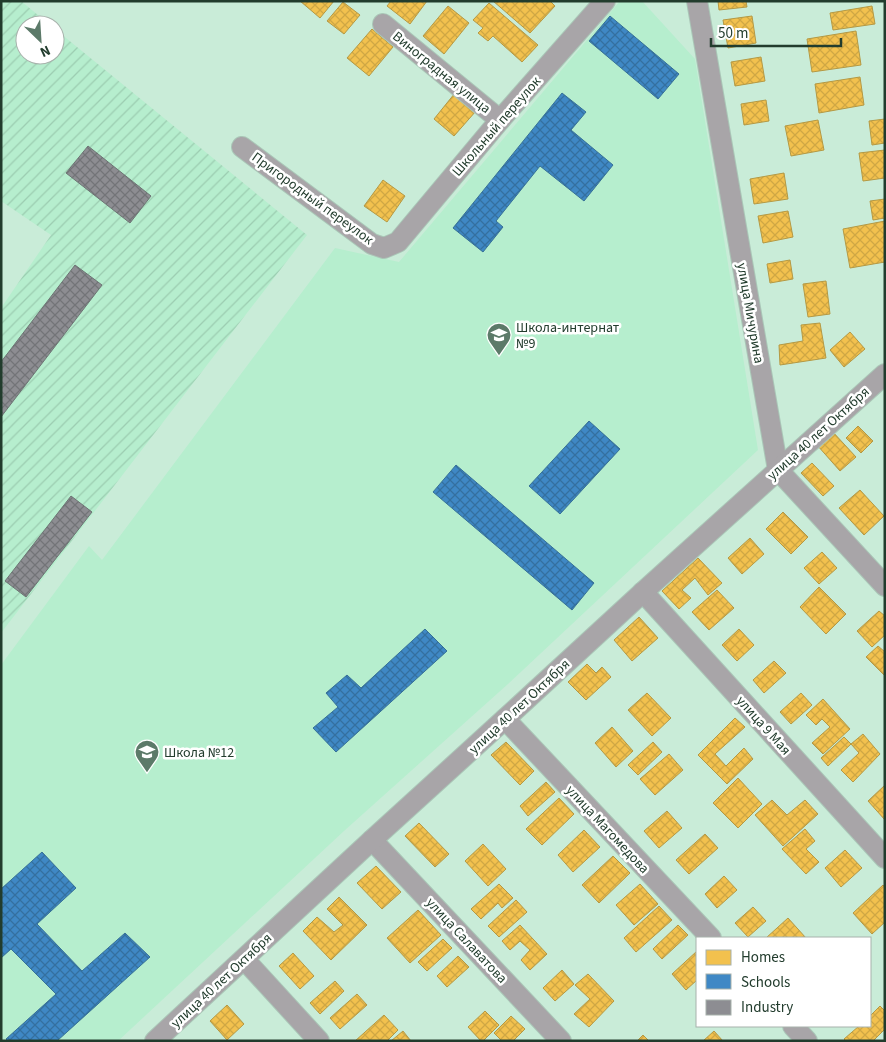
<svg xmlns="http://www.w3.org/2000/svg" width="886" height="1042" viewBox="0 0 886 1042" font-family="'Source Sans 3',sans-serif">
	<style>
		.built { fill: #b6eece }
		.industrial { fill: url(#industrial-furrows) }
		.homes { fill: url(#homes-cross-hatch); stroke: #b49944 }
		.schools { fill: url(#schools-cross-hatch); stroke: #367197 }
		.industry { fill: url(#industry-cross-hatch); stroke: #6d7574 }
		.lines { fill: none; stroke-linecap: round; stroke-linejoin: round }
		.street-casing { stroke: #aac6b7; stroke-width: 22 }
		.street { stroke: #a8a5a8; stroke-width: 20 }
		.labels { text-anchor: middle; stroke-width: 5; stroke-linejoin: round; paint-order: stroke }
		.street-label { font-size: 14px; fill: #223c2d; stroke: #fff }
		.poi-label { font-size: 14px; fill: #223c2d; stroke: #fff; text-anchor: start }
	</style>
	<defs>
		<pattern id="industrial-furrows" width="10" height="10" patternUnits="userSpaceOnUse" patternTransform="scale(1.25)"><rect width="10" height="10" fill="#b6eece"/><path d="M-1 1l2-2M0 10L10 0M9 11l2-2" fill="none" stroke="#9ccdb1"/></pattern>
		<pattern id="homes-cross-hatch" width="8" height="8" patternUnits="userSpaceOnUse" patternTransform="scale(1.25)"><rect width="8" height="8" fill="#f2c14e"/><path d="M0 0l8 8M0 8l8-8" fill="none" stroke="#cfa744"/></pattern>
		<pattern id="schools-cross-hatch" width="8" height="8" patternUnits="userSpaceOnUse" patternTransform="scale(1.25)"><rect width="8" height="8" fill="#3f88c5"/><path d="M0 0l8 8M0 8l8-8" fill="none" stroke="#3470a0"/></pattern>
		<pattern id="industry-cross-hatch" width="8" height="8" patternUnits="userSpaceOnUse" patternTransform="scale(1.25)"><rect width="8" height="8" fill="#8d8d92"/><path d="M0 0l8 8M0 8l8-8" fill="none" stroke="#737478"/></pattern>
	</defs>
	<rect width="100%" height="100%" fill="#c9ecd8"/>
	<polygon class="built" points="620,1 642,1 695,59 758,450 508,684 344,831 118,1041 1,1041 1,665 89,546 102,560 335,248 399,262"/>
	<polygon class="industrial" points="1,1 21,1 50,25 25,25 25,55 55,55 55,29 307,235 1,633 1,308 51,235 1,201"/>
	<g class="homes">
		<polygon points="300,1 334,1 320,18"/>
		<polygon points="391,1 427,1 410,24 387,6"/>
		<polygon points="493,1 550,1 555,6 530,33"/>
		<polygon points="718,1 746,1 747,7 719,10"/>
		<polygon points="343,2 360,15 344,34 327,21"/>
		<polygon points="489,3 538,45 522,62 493,36 488,41 478,33 483,28 473,20"/>
		<polygon points="448,6 469,23 444,54 423,36"/>
		<polygon points="872,6 875,24 833,30 830,13"/>
		<polygon points="752,16 756,43 728,48 723,20"/>
		<polygon points="372,29 393,47 369,76 347,58"/>
		<polygon points="856,31 861,65 812,72 807,39"/>
		<polygon points="761,57 765,81 735,86 731,62"/>
		<polygon points="860,77 864,105 819,113 815,84"/>
		<polygon points="455,93 476,111 454,136 434,119"/>
		<polygon points="766,100 769,121 744,125 741,104"/>
		<polygon points="885,119 885,143 872,145 869,121"/>
		<polygon points="818,120 824,150 791,156 785,126"/>
		<polygon points="885,150 885,178 863,181 859,153"/>
		<polygon points="784,173 788,199 754,204 750,179"/>
		<polygon points="383,180 405,196 387,222 364,206"/>
		<polygon points="885,199 885,218 873,220 870,201"/>
		<polygon points="788,211 793,237 763,243 758,216"/>
		<polygon points="885,221 885,262 850,268 843,229"/>
		<polygon points="790,260 793,279 770,283 767,264"/>
		<polygon points="826,281 830,314 808,317 803,284"/>
		<polygon points="820,323 826,358 780,365 779,345 803,341 801,325"/>
		<polygon points="850,332 865,349 844,367 830,350"/>
		<polygon points="858,426 873,441 861,453 846,438"/>
		<polygon points="832,431 856,457 840,471 817,445"/>
		<polygon points="812,463 834,486 823,496 801,473"/>
		<polygon points="860,490 884,516 864,535 839,508"/>
		<polygon points="783,512 808,537 791,554 766,529"/>
		<polygon points="750,538 764,554 742,574 728,558"/>
		<polygon points="822,552 837,568 819,584 804,568"/>
		<polygon points="698,558 722,583 708,595 695,578 682,590 691,598 679,609 662,591"/>
		<polygon points="819,587 846,614 826,634 800,607"/>
		<polygon points="717,590 734,608 709,630 692,612"/>
		<polygon points="879,611 885,616 885,635 872,647 857,631"/>
		<polygon points="639,617 658,638 632,661 614,640"/>
		<polygon points="739,629 754,645 737,661 722,645"/>
		<polygon points="878,646 885,652 885,676 866,657"/>
		<polygon points="774,661 786,673 764,693 753,680"/>
		<polygon points="587,664 596,673 602,667 611,677 586,700 568,682"/>
		<polygon points="647,693 671,718 652,736 628,710"/>
		<polygon points="801,693 812,705 791,724 780,712"/>
		<polygon points="823,699 850,729 823,754 812,743 830,727 822,719 816,725 806,715"/>
		<polygon points="735,718 745,727 715,754 726,766 744,748 753,759 727,784 698,755"/>
		<polygon points="612,727 633,751 616,767 595,743"/>
		<polygon points="863,734 880,754 853,782 841,770 859,753 851,744"/>
		<polygon points="844,737 851,744 828,766 821,758"/>
		<polygon points="506,742 534,771 520,785 491,755"/>
		<polygon points="653,742 662,752 638,775 628,765"/>
		<polygon points="669,754 683,770 655,795 640,779"/>
		<polygon points="738,778 762,804 738,828 713,803"/>
		<polygon points="546,782 555,792 528,816 520,806"/>
		<polygon points="885,785 885,820 868,801"/>
		<polygon points="559,798 574,814 542,845 526,829"/>
		<polygon points="772,800 787,815 805,800 818,814 783,846 755,815"/>
		<polygon points="667,811 682,828 659,848 644,831"/>
		<polygon points="419,823 449,854 435,867 405,836"/>
		<polygon points="805,829 815,841 806,849 819,862 806,874 782,849"/>
		<polygon points="584,830 600,847 573,872 558,855"/>
		<polygon points="705,834 718,848 689,874 676,860"/>
		<polygon points="483,844 506,869 488,886 465,861"/>
		<polygon points="845,850 862,868 841,887 825,868"/>
		<polygon points="613,856 630,873 599,903 582,885"/>
		<polygon points="376,866 401,892 382,909 357,883"/>
		<polygon points="724,876 737,890 717,908 705,894"/>
		<polygon points="499,884 513,898 502,908 498,903 481,919 471,909"/>
		<polygon points="640,884 658,904 634,925 616,905"/>
		<polygon points="883,885 885,887 885,922 872,934 853,913"/>
		<polygon points="339,897 367,925 331,960 303,931 317,917 334,932 343,925 327,909"/>
		<polygon points="516,900 527,912 499,937 488,926"/>
		<polygon points="659,906 672,920 636,952 624,938"/>
		<polygon points="753,907 766,921 748,937 735,923"/>
		<polygon points="418,910 441,935 410,963 387,938"/>
		<polygon points="788,918 806,938 766,938"/>
		<polygon points="520,925 547,954 530,970 521,960 530,950 520,941 510,950 502,941"/>
		<polygon points="678,925 688,935 662,959 653,949"/>
		<polygon points="443,939 452,948 427,971 418,962"/>
		<polygon points="697,951 697,980 686,990 672,974"/>
		<polygon points="293,953 314,976 300,989 279,966"/>
		<polygon points="458,956 469,967 447,987 437,976"/>
		<polygon points="562,970 574,984 555,1001 543,988"/>
		<polygon points="588,974 614,1001 589,1027 574,1014 590,999 575,985"/>
		<polygon points="335,981 344,991 320,1014 310,1003"/>
		<polygon points="357,994 367,1005 340,1029 330,1018"/>
		<polygon points="227,1005 244,1024 227,1040 210,1021"/>
		<polygon points="880,1006 885,1011 885,1029 873,1041 846,1041 844,1039 859,1026 870,1026 870,1016"/>
		<polygon points="485,1011 499,1025 483,1041 481,1041 468,1027"/>
		<polygon points="384,1015 398,1030 387,1041 355,1041"/>
		<polygon points="511,1016 525,1029 513,1041 502,1041 494,1033"/>
		<polygon points="403,1031 411,1041 391,1041"/>
		<polygon points="714,1031 723,1041 703,1041"/>
		<polygon points="643,1035 649,1041 637,1041"/>
	</g>
	<g class="schools">
		<polygon points="610,16 679,74 658,99 589,41"/>
		<polygon points="562,93 586,112 571,130 613,165 584,201 540,166 496,221 503,227 483,252 453,228"/>
		<polygon points="589,421 620,449 560,514 529,486"/>
		<polygon points="456,465 594,583 572,610 433,492"/>
		<polygon points="425,629 447,651 336,752 313,728 338,707 326,693 347,675 361,688"/>
		<polygon points="42,852 76,888 37,924 82,971 125,933 150,957 57,1041 8,1041 6,1039 56,994 11,949 1,958 1,889"/>
	</g>
	<g class="industry">
		<polygon points="88,146 151,196 130,223 66,173"/>
		<polygon points="75,265 102,285 1,417 1,362"/>
		<polygon points="71,496 92,512 26,597 5,581"/>
	</g>
	<g class="lines">
		<defs>
			<g id="street">
				<polyline points="697,1 778,470 885,586"/>
				<polyline points="383,24 500,120"/>
				<polyline points="242,147 372,244 384,248 398,242 500,120 605,1"/>
				<polyline points="643,592 885,858"/>
				<polyline points="505,719 711,938"/>
				<polyline points="372,840 561,1041"/>
				<polyline points="244,959 319,1041"/>
				<polyline points="793,1026 807,1041"/>
				<polyline points="155,1041 372,840 505,719 643,592 885,374"/>
			</g>
		</defs>
		<use href="#street" class="street-casing"/>
		<use href="#street" class="street"/>
	</g>
	<defs>
		<symbol id="school-pin" viewBox="-11 -11 22 30"><path d="M0 17L-7.5 6A9.5 9.5 0 1 1 7.5 6Z" fill="#5c7a69" stroke="#fff"/><path d="M0-5L7-2L0 1L-7-2ZM-4 1L0 2.5L4 1V4Q0 6-4 4Z" fill="#fff"/></symbol>
	</defs>
	<g fill-rule="evenodd">
		<use href="#school-pin" x="485" y="321" width="28" height="38"/>
		<use href="#school-pin" x="133" y="738" width="28" height="38"/>
	</g>
	<g class="labels">
		<g class="street-label">
			<text transform="translate(442 72) rotate(39)" y="5">Виноградная улица</text>
			<text transform="translate(496 126) rotate(-49)" y="5">Школьный переулок</text>
			<text transform="translate(313 198) rotate(36)" y="5">Пригородный переулок</text>
			<text transform="translate(751 313) rotate(80)" y="5">улица Мичурина</text>
			<text transform="translate(818 433) rotate(-42)" y="5">улица 40 лет Октября</text>
			<text transform="translate(519 706) rotate(-43)" y="5">улица 40 лет Октября</text>
			<text transform="translate(764 725) rotate(48)" y="5">улица 9 Мая</text>
			<text transform="translate(608 829) rotate(47)" y="5">улица Магомедова</text>
			<text transform="translate(467 940) rotate(47)" y="5">улица Салаватова</text>
			<text transform="translate(221 980) rotate(-43)" y="5">улица 40 лет Октября</text>
		</g>
		<g class="poi-label">
			<text x="516" y="332">Школа-интернат<tspan x="516" dy="16">№9</tspan></text>
			<text x="164" y="757">Школа №12</text>
		</g>
	</g>
	<rect width="886" height="1042" fill="none" stroke="#223c2d" stroke-width="5"/>
	<rect x="696" y="937" width="175" height="90" fill="#ffffff" stroke="#a7b1ab"/>
	<rect x="706" y="950" width="25" height="15" fill="#f2c14e" stroke="#a7b1ab"/>
	<text x="741" y="962" font-size="15" fill="#223c2d">Homes</text>
	<rect x="706" y="974" width="25" height="15" fill="#3f88c5" stroke="#a7b1ab"/>
	<text x="741" y="987" font-size="15" fill="#223c2d">Schools</text>
	<rect x="706" y="1000" width="25" height="15" fill="#8d8d92" stroke="#a7b1ab"/>
	<text x="741" y="1012" font-size="15" fill="#223c2d">Industry</text>
	<g transform="translate(40 40) rotate(155)"><circle r="24" fill="#ffffff" stroke="#a7b1ab"/>
	<path d="M0-4L9 19L0 12L-9 19Z" fill="#5c7a69"/>
	<text y="-8" font-size="14" font-weight="bold" text-anchor="middle" fill="#223c2d">N</text>
	</g>
	<path d="M711 38v8h130v-8" fill="none" stroke="#223c2d" stroke-width="2.5"/>
	<text x="718" y="38" font-size="15" fill="#223c2d" stroke="#ffffff" stroke-width="4" paint-order="stroke">50 m</text>
</svg>
